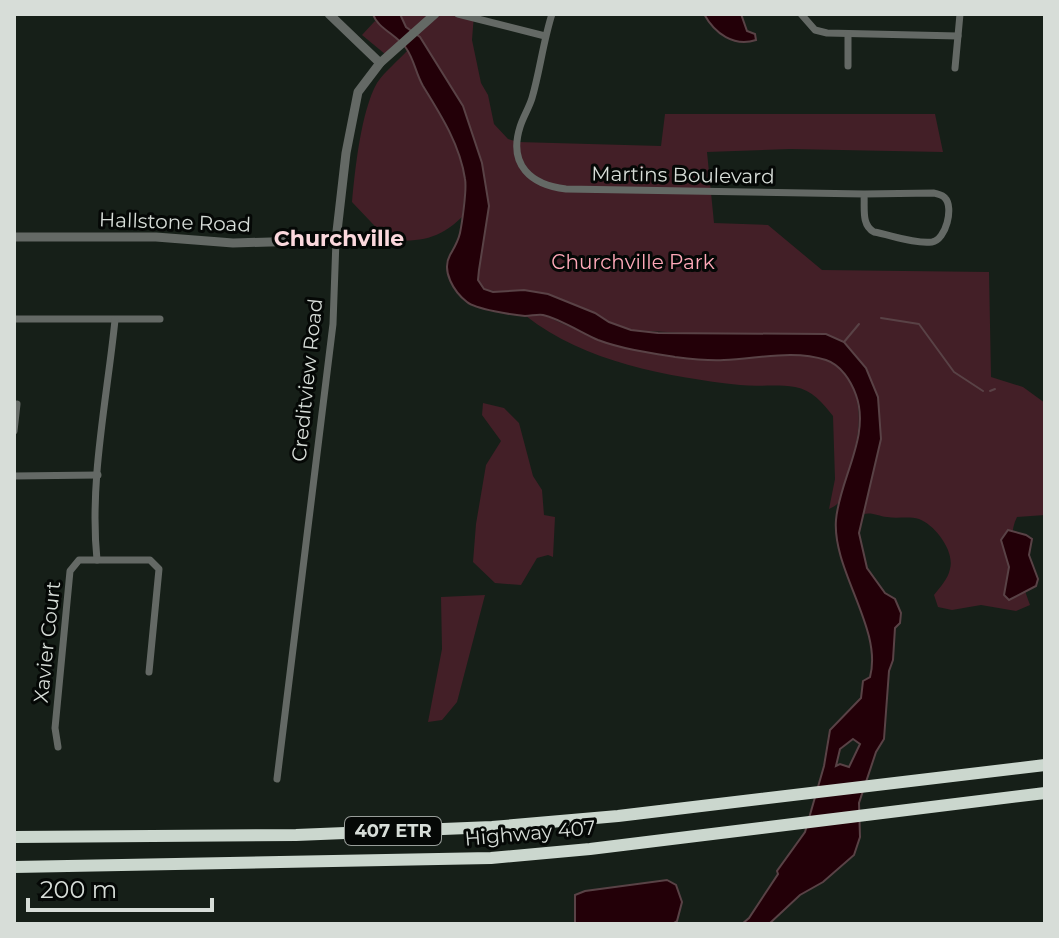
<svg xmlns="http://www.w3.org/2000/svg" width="1059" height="938" viewBox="0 0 1059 938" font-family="Montserrat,sans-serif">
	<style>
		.green { fill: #431f27 }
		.water { fill: #230008; stroke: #594246; stroke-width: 2; fill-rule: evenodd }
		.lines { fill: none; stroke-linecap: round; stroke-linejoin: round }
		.stream { stroke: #594246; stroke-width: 2 }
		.minor { stroke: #646965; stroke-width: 7 }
		.tertiary { stroke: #646965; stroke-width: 9 }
		.motorway { stroke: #cbd7ce; stroke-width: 12 }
		.labels { text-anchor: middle; stroke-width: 6; stroke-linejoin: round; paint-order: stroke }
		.shield { fill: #050806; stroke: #989d99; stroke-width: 2 }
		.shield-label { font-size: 18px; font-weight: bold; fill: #d7ddd8 }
		.street-label { font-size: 20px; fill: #d7ddd8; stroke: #050806 }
		.park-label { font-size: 20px; fill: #fea8b8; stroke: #050806 }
		.neighbourhood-label { font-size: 22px; font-weight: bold; fill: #fbd8dd; stroke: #050806 }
	</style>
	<rect width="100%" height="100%" fill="#161f18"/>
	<g class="green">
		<path d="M 400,14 L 474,14 L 472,40 L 481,83 L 488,95 L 494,124 L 508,139 L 518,142 L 661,146 L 665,114 L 935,114 L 943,152 L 790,149 L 707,152 L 714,223 L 768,225 L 822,270 L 989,272 L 991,377 L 1023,387 L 1045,403 L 1045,515 L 1017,517 C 1004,542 1021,579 1030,605 L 1016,611 L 981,605 L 952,610 L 938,607 L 934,595 C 940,587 948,579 950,569 C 955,551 935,525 919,519 C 909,516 897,519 887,517 C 878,516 873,512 863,514 L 881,439 L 878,397 L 844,342 L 631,330 L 609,322 L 595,313 L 484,289 L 478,280 L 479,270 L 489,206 L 482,163 L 462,106 L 420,37 L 406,27 Z"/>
		<polygon points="375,21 401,42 385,54 362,35"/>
		<path d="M 408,50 L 422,84 L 437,105 L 457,148 L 466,182 L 462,217 C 438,240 421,241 389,241 L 352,202 C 355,170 361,111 377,83 C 385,71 398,61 408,50 Z"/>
		<path d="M 544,315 C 586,336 631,351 678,357 C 692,359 707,360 721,360 C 752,360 808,345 835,364 C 860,382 862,416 856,443 C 853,456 847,493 839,502 C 837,505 833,507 829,509 L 835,479 L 833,416 C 823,403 812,390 795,387 C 777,384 758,387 740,385 C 668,377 584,362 526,316 Z"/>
		<polygon points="483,403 504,408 519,423 533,476 542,490 544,515 555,517 553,557 548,555 537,558 521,585 495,583 473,562 476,524 486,465 501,441 482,415"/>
		<polygon points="485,595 457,702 442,720 428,722 442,649 441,597"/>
	</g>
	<g class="water">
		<path d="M 373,14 L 400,14 L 406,27 L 420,37 L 463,106 L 482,163 L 489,206 L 479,270 L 478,280 L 484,289 L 493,292 L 524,290 L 548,294 L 595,313 L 609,322 L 631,330 L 658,333 L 826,334 L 844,342 L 866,368 L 878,397 L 881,439 L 859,533 L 867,568 L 885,593 L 895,599 L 901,613 L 900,623 L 895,628 L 893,660 L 889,671 L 884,739 L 876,752 L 859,803 L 860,837 L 854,855 L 823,882 L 800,895 L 769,924 L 742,924 L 749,918 L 778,874 L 777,871 L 805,832 L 824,766 L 830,730 L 861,698 L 863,681 L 870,677 C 883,629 832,570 836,520 C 839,480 871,436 856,395 C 851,381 841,365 826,360 C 793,349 757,359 724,360 C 708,361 691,359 675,357 C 650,353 622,349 598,340 C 584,334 558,318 543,315 C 538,314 531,316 525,316 C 513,315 475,309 467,302 C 454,292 441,271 450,255 C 454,248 458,242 460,233 C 462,223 467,189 465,179 C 460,145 441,115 423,86 C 416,74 414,59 406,48 C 397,35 377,28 373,14 ZM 853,739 L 860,744 L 849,767 L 840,764 L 836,766 L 840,749 Z"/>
		<path d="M 704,14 L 741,14 L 747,31 L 755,34 L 756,40 C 734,47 715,34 704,14 Z"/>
		<polygon points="1008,530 1026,535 1032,539 1029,555 1038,579 1036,586 1009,600 1004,595 1009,567 1001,540"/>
		<polygon points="667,880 676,885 682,902 677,921 672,924 575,924 575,895 585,891"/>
	</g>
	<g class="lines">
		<g class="stream">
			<polyline points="881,318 919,324 954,372 983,391"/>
			<polyline points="844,342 859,324"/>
			<polyline points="990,391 995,389"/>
		</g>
		<g class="minor">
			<polyline points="458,14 545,36"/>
			<path d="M 552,14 C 543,42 540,71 532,98 C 529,108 523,117 520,127 C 508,165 531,185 566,189 L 864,194 L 934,193 C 937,194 943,195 945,198 C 954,207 946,240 932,242 C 914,244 891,235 874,232 C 861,225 865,208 864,194"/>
			<polyline points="801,14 815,30 827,33 958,36"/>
			<polyline points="848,34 848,66"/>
			<polyline points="955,68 960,14"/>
			<polyline points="14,319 160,319"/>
			<polyline points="14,431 17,404"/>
			<polyline points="14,476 98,475"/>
			<path d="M 97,560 C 89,481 107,399 115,320"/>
			<polyline points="58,747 55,728 70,571 79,560 150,560 159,569 149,672"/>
			<polyline points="277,779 333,324 336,240"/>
		</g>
		<g class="tertiary">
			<polyline points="329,14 380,63"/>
			<polyline points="14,237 156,237 233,243 336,240 346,153 358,92 380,63 435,14"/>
		</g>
		<g class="motorway">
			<polyline points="14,837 296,835 492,827 618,816 1045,765"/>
			<polyline points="14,867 491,858 590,849 1045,793"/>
		</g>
	</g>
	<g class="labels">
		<rect class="shield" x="345" y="817" width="96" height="28" rx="6"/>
		<g class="shield-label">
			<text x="393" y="837">407 ETR</text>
		</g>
		<g class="street-label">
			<text transform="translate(683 175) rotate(1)" y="7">Martins Boulevard</text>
			<text transform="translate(175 222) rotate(2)" y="7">Hallstone Road</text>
			<text transform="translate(307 380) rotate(-84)" y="7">Creditview Road</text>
			<text transform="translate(47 642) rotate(-84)" y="7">Xavier Court</text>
			<text transform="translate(530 833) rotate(-5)" y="7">Highway 407</text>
		</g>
		<g class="park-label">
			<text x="633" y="269">Churchville Park</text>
		</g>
		<g class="neighbourhood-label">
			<text x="339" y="246">Churchville</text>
		</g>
	</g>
	<rect width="1059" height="938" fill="none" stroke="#d7ddd8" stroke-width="32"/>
	<path d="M28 898v12h184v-12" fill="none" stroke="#d7ddd8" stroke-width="4"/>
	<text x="40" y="898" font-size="24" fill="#d7ddd8" stroke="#050806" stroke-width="6" paint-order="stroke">200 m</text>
</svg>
